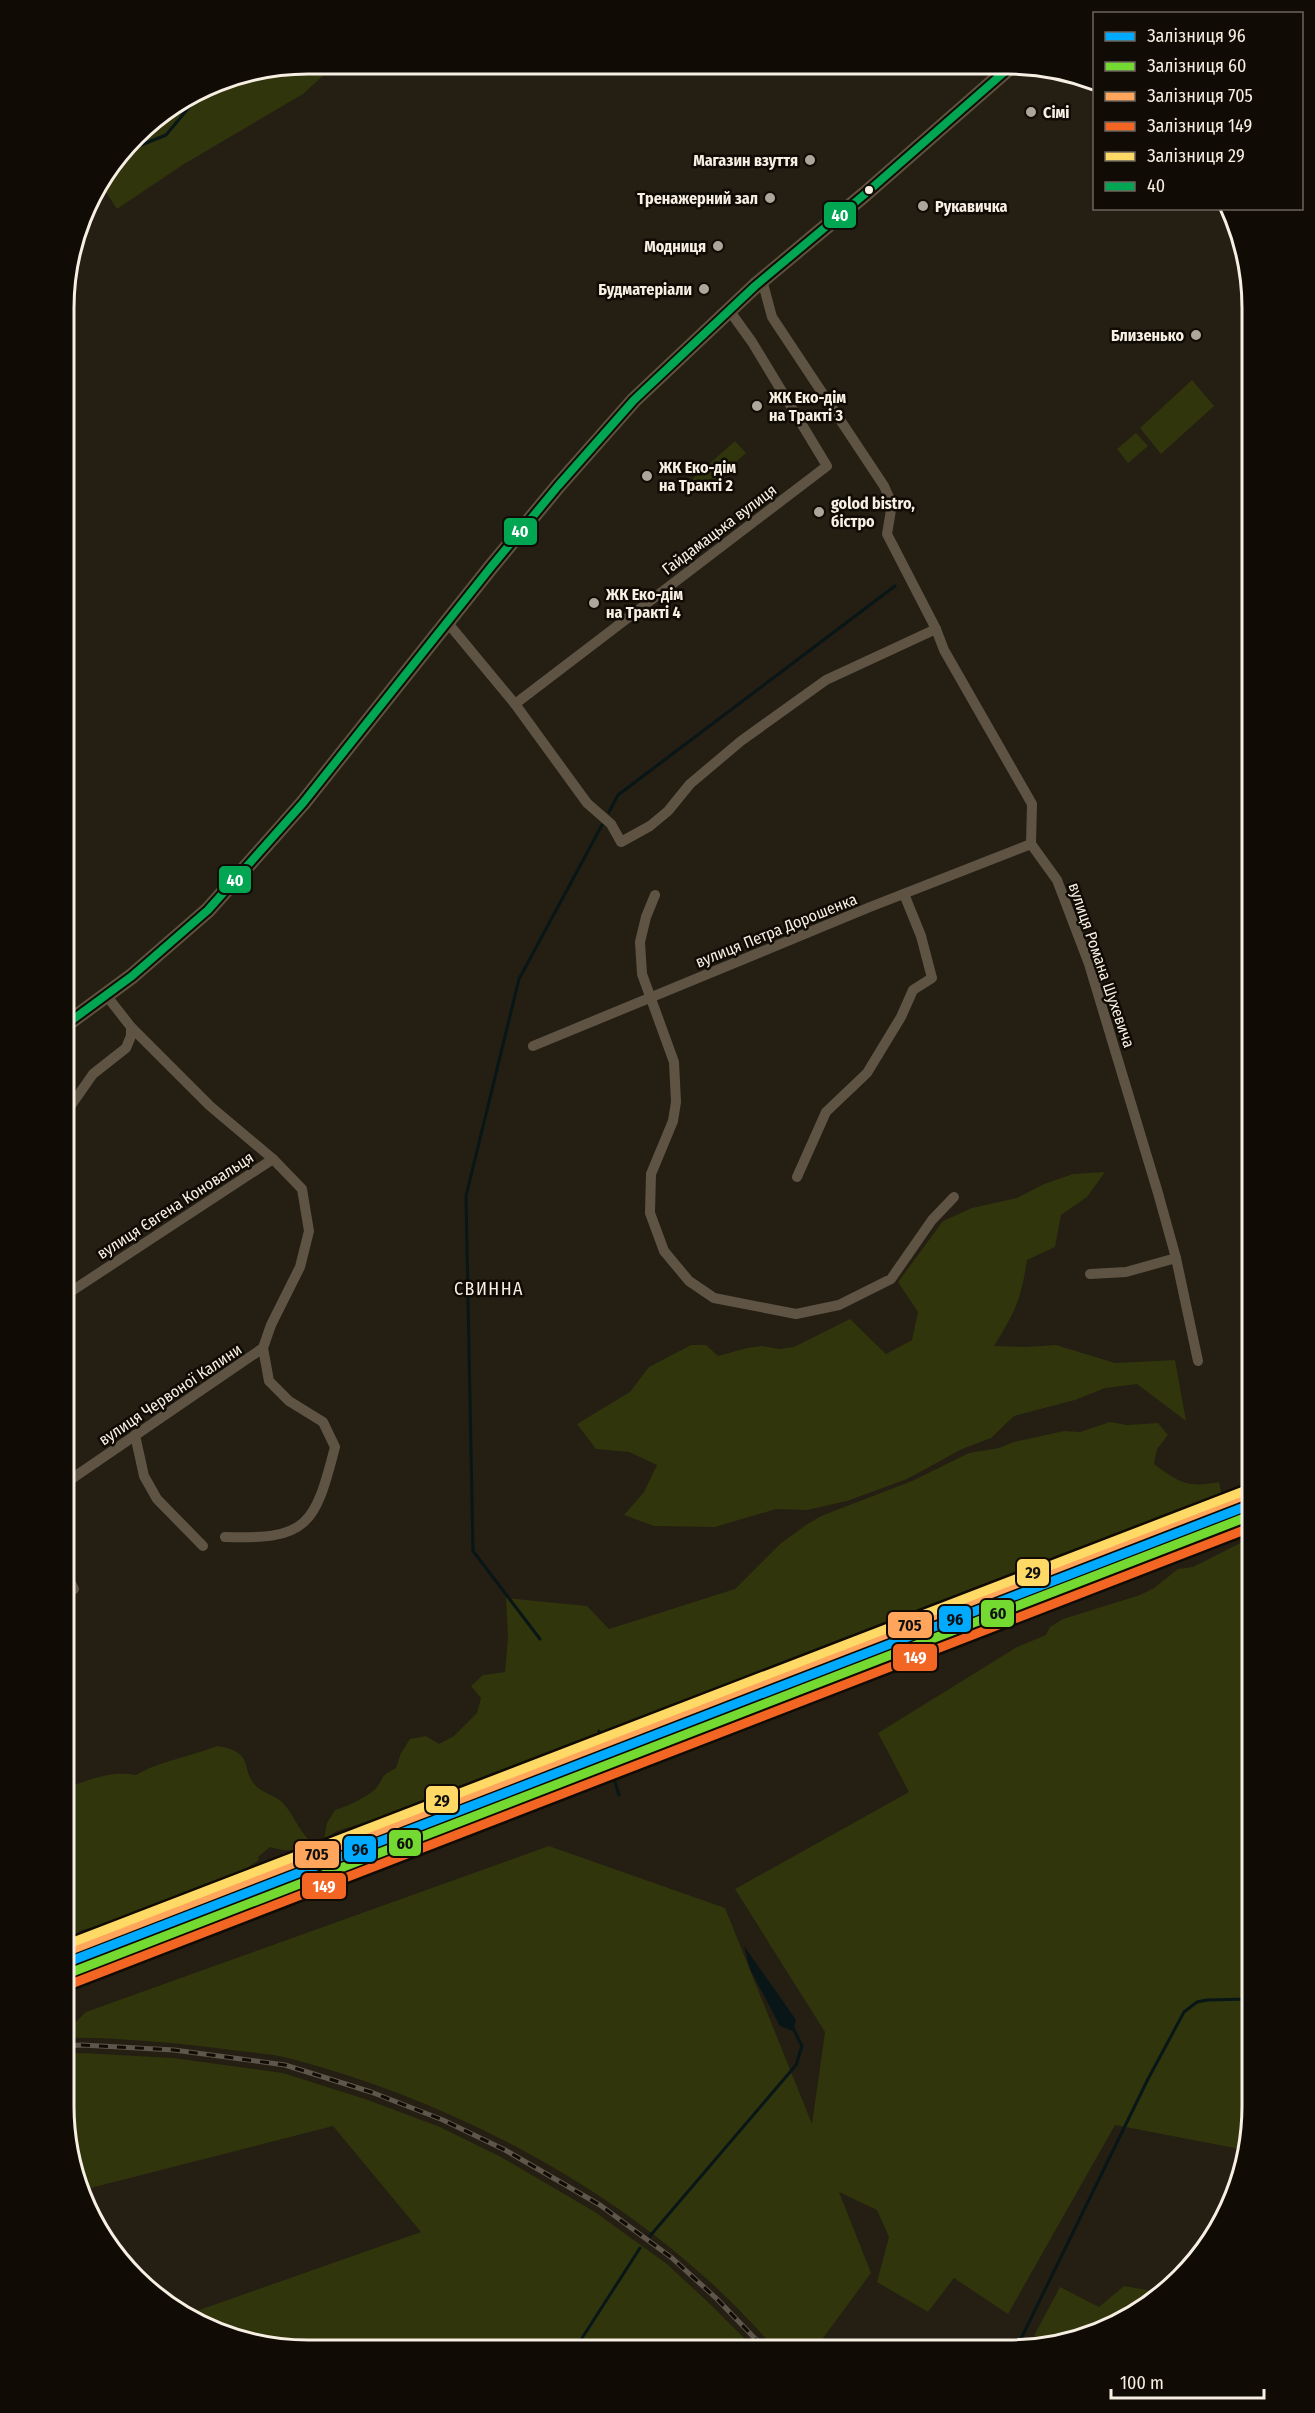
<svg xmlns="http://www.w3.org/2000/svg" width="1315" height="2413" viewBox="0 0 1315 2413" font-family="'Fira Sans Condensed',sans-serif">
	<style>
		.green { fill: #30350c }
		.water { fill: #091617 }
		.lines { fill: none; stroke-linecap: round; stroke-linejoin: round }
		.stream { stroke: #091617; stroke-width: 3 }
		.minor { stroke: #5f5444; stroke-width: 10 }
		.primary { stroke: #5f523d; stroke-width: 16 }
		.rail-casing { stroke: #5e564a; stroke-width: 5 }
		.rail { stroke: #100b04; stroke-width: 3; stroke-dasharray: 9; stroke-linecap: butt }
		.bus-1-casing { stroke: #100b04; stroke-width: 12 }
		.bus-1 { stroke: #00a651; stroke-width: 8 }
		.rail-1-casing { stroke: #100b04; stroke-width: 14 }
		.rail-2-casing { stroke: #100b04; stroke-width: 14 }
		.rail-3-casing { stroke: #100b04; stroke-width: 14 }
		.rail-4-casing { stroke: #100b04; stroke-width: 14 }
		.rail-5-casing { stroke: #100b04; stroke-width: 14 }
		.rail-1 { stroke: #0af; stroke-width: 9 }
		.rail-2 { stroke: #74d930; stroke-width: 9 }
		.rail-3 { stroke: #ffa55c; stroke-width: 9 }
		.rail-4 { stroke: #f26522; stroke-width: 9 }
		.rail-5 { stroke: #ffd966; stroke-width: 9 }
		.poi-dot { fill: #ada69a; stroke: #100b04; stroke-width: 2 }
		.bus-dot { fill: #f7efe3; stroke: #100b04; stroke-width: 2 }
		.labels { text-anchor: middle; stroke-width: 5; stroke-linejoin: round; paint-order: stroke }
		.poi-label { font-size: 16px; font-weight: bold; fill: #f7efe3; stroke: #100b04; text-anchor: start }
		.street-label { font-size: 16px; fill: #f7efe3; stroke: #100b04 }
		.neighbourhood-label { font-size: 18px; letter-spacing: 1.5px; fill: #f7efe3; stroke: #100b04 }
		.rim { fill: none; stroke: #f7efe3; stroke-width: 3 }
		.line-badge { stroke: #100b04; stroke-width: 2 }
		.badge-label { font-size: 16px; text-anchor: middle; font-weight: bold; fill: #fff }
		.pale-badge-label { font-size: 16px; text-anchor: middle; font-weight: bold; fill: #111 }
	</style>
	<rect width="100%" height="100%" fill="#241e13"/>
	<g class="green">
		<polygon points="307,63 337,63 303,94 184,164 117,209 100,183 146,124 214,81"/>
		<polygon points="1192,380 1214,406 1161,454 1140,428"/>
		<polygon points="1136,433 1148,446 1128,463 1117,449"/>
		<polygon points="735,441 746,453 702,492 691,480"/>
		<path d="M 1105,1172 L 1087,1197 L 1061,1215 L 1055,1247 L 1027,1260 C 1021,1300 1015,1312 994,1346 L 1024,1347 L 1056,1345 L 1115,1363 L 1175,1360 L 1186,1421 L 1137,1384 L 1105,1388 L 1075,1400 L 1014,1416 L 991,1438 L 962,1449 L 907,1479 L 847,1501 L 807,1510 L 776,1509 L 715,1527 L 654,1526 L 624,1515 L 644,1492 L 657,1465 L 629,1452 L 596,1449 L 577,1424 L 630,1392 L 649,1367 L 691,1345 L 706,1345 L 718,1356 L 747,1348 L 762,1346 L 779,1349 L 794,1347 L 850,1319 L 886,1354 L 912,1340 L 918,1312 L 898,1282 L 943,1221 L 972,1208 L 1017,1198 L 1044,1184 L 1073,1174 Z"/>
		<path d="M 1110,1422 L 1127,1425 L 1158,1423 L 1168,1435 L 1157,1449 L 1154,1464 C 1180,1483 1187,1488 1219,1482 L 1222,1497 L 1193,1510 L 1119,1535 L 1104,1538 L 495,1777 L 472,1796 L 458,1804 L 399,1812 L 337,1831 L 324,1839 L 327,1823 L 335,1810 C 346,1807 370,1796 377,1787 C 386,1774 381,1776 396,1768 L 401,1753 L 410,1739 L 426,1736 L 439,1744 L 454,1736 L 477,1713 L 481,1698 L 471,1686 L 483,1675 L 505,1672 L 508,1638 L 506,1598 L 587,1606 L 609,1629 L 735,1589 L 780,1544 L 806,1525 L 821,1516 L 912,1481 L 969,1453 L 999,1448 L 1014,1442 L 1064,1431 L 1080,1432 Z"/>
		<path d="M 1252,1537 L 1251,2122 L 1245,2150 L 1115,2125 L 1008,2314 L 954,2278 L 928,2312 L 877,2282 L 889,2237 L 877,2210 L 839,2192 L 871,2273 L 815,2349 L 775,2349 C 654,2207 469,2105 288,2058 C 273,2054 255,2053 239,2051 C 208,2047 176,2043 145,2041 C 117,2039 90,2037 63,2038 L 63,2034 L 86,2012 L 549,1846 L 725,1908 L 812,2124 L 825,2032 L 735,1889 L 909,1792 L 878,1733 L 1017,1647 L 1046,1635 L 1050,1627 L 1063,1619 L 1140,1595 L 1154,1588 L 1178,1569 L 1193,1567 Z"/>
		<path d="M 217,1746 C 257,1752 239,1770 257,1787 C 264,1793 275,1796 282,1802 C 293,1813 297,1828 310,1841 C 296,1852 287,1852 270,1847 L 258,1857 L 259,1860 L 218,1887 L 187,1897 L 129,1924 L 98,1926 L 82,1930 L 63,1946 L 63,1788 C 91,1781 107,1770 136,1775 C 157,1762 192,1756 217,1746 Z"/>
		<polygon points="82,2053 173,2058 283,2073 368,2100 440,2127 501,2157 595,2212 667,2264 711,2305 755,2349 275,2348 199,2325 185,2315 421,2232 333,2126 79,2191 76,2185 63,2106 63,2054"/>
		<polygon points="1124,2286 1163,2293 1156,2300 1087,2337 1028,2347 1060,2287 1099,2307"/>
	</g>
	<polygon class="water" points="744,1946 796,2020 793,2031 780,2026 750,1969"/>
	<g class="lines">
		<g class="stream">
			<polyline points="124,152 166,135 206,87"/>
			<polyline points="609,812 618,795 895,586"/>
			<polyline points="540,1639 473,1551 466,1196 519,979 602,825"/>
			<polyline points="599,1731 619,1795"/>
			<polyline points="650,2236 796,2065 802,2046 792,2026"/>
			<polyline points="575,2349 640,2248"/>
			<polyline points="1016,2349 1148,2079 1184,2012 1197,2002 1207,2000 1251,1999"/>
		</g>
		<g class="minor">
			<polyline points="762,280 772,317 884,486 892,504 887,534 936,629 944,650 1032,804 1031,844 1057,880 1089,964 1158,1193 1176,1258 1198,1361"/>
			<polyline points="447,622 515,704 587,803 611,824 621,842 650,826 668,811 690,784 741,741 826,680 936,629"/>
			<polyline points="515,704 827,466 752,342 729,310"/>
			<polyline points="655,895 646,917 640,942 642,974 674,1062 676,1102 673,1121 651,1174 650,1213 664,1251 689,1281 714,1298 796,1314 839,1305 891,1279 932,1220 954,1197"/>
			<path d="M 106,995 L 131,1027 L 210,1106 L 273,1159 L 302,1189 L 309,1231 L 300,1267 L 271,1325 L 263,1348 L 269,1381 L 289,1401 L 323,1422 L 335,1447 C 315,1525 308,1540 225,1537"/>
			<polyline points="533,1046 870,907 1031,844"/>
			<polyline points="64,1111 72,1104 93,1074 126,1048 131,1036 131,1027"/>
			<polyline points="797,1177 826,1112 867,1073 901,1017 913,990 932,978 921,936 904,894"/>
			<polyline points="1090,1274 1126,1272 1176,1258"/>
			<polyline points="64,1296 273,1159"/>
			<polyline points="135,1435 144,1476 157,1499 203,1546"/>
			<polyline points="64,1484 263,1348"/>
			<polyline points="64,1570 74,1589"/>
		</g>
		<polyline class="primary" points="64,1026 132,976 208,910 303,803 491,567 558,486 634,400 755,286 865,194 1010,67"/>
		<defs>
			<polyline id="rail" points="63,2046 82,2045 174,2050 285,2065 371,2092 443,2120 505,2150 600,2205 672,2258 717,2299 765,2349"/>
		</defs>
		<use href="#rail" class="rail-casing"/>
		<use href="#rail" class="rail"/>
		<defs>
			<polyline id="bus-1" points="64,1026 132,976 208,910 303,803 491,567 558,486 634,400 755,286 865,194 1010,67"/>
		</defs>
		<use href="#bus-1" class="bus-1-casing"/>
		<use href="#bus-1" class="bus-1"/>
		<defs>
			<polyline id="rail-1" points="63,1964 1252,1504"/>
			<polyline id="rail-2" points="67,1974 1252,1515"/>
			<polyline id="rail-3" points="63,1953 1248,1494"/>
			<polyline id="rail-4" points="71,1984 1252,1527"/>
			<polyline id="rail-5" points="63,1946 1244,1491"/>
		</defs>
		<use href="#rail-1" class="rail-1-casing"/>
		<use href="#rail-2" class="rail-2-casing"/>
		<use href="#rail-3" class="rail-3-casing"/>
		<use href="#rail-4" class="rail-4-casing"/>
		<use href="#rail-5" class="rail-5-casing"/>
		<use href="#rail-1" class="rail-1"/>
		<use href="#rail-2" class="rail-2"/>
		<use href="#rail-3" class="rail-3"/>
		<use href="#rail-4" class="rail-4"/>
		<use href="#rail-5" class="rail-5"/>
	</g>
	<g class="poi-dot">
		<circle cx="1031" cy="112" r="6"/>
		<circle cx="810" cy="160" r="6"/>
		<circle cx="770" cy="198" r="6"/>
		<circle cx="923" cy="206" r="6"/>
		<circle cx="718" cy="246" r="6"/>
		<circle cx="704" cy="289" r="6"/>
		<circle cx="1196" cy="335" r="6"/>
		<circle cx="757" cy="406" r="6"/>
		<circle cx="647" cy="476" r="6"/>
		<circle cx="819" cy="512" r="6"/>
		<circle cx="594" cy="603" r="6"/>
	</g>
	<circle class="bus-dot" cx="869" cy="190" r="5"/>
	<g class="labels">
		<g class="poi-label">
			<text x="1043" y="118">Сімі</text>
			<text x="798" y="166" text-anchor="end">Магазин взуття</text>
			<text x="758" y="204" text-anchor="end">Тренажерний зал</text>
			<text x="935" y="212">Рукавичка</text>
			<text x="706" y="252" text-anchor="end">Модниця</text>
			<text x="692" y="295" text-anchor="end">Будматеріали</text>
			<text x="1184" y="341" text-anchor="end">Близенько</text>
			<text x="769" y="403">ЖК Еко-дім<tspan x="769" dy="18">на Тракті 3</tspan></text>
			<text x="659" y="473">ЖК Еко-дім<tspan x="659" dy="18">на Тракті 2</tspan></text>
			<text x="831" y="509">golod bistro,<tspan x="831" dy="18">бістро</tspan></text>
			<text x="606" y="600">ЖК Еко-дім<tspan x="606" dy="18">на Тракті 4</tspan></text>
		</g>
		<g class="street-label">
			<text transform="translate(719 529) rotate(-37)" y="6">Гайдамацька вулиця</text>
			<text transform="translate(776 930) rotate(-22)" y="6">вулиця Петра Дорошенка</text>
			<text transform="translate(1102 965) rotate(71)" y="6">вулиця Романа Шухевича</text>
			<text transform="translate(175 1205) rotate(-33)" y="6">вулиця Євгена Коновальця</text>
			<text transform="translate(170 1394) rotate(-34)" y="6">вулиця Червоної Калини</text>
		</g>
		<g class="neighbourhood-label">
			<text x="489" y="1295">СВИННА</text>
		</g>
	</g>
	<path d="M0 0H1315V2413H0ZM308 74H1008A234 234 0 0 1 1242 308V2106A234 234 0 0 1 1008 2340H308A234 234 0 0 1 74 2106V308A234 234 0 0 1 308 74Z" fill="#100b04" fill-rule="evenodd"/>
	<path class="rim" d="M308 74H1008A234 234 0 0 1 1242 308V2106A234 234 0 0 1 1008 2340H308A234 234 0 0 1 74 2106V308A234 234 0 0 1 308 74Z"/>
	<g class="line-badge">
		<rect x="823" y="201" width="34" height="28" rx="6" fill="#00a651"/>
		<rect x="503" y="517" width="35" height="29" rx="6" fill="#00a651"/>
		<rect x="218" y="865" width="34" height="29" rx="6" fill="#00a651"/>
		<rect x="1016" y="1558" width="34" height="29" rx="6" fill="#ffd966"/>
		<rect x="980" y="1599" width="35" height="29" rx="6" fill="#74d930"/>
		<rect x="938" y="1605" width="34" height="28" rx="6" fill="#0af"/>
		<rect x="887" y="1611" width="46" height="28" rx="6" fill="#ffa55c"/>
		<rect x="892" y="1643" width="46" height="29" rx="6" fill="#f26522"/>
		<rect x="425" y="1785" width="34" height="29" rx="6" fill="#ffd966"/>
		<rect x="388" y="1829" width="34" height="28" rx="6" fill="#74d930"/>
		<rect x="343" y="1835" width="34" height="28" rx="6" fill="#0af"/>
		<rect x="294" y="1840" width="46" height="29" rx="6" fill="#ffa55c"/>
		<rect x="301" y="1872" width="46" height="28" rx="6" fill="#f26522"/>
	</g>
	<g class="badge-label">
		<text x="840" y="221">40</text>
		<text x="520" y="537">40</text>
		<text x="235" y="886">40</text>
		<text x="915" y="1663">149</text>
		<text x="324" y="1892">149</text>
	</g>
	<g class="pale-badge-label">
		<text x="1033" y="1578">29</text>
		<text x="998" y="1619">60</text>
		<text x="955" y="1625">96</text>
		<text x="910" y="1631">705</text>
		<text x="442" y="1806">29</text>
		<text x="405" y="1849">60</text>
		<text x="360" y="1855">96</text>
		<text x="317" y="1860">705</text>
	</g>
	<rect x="1093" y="12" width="210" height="198" fill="#100b04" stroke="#6c665d" stroke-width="1.5"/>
	<rect x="1105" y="32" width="30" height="9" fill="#00aaff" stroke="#6c665d" stroke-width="1.5"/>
	<text x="1147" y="42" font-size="18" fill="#f7efe3">Залізниця 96</text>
	<rect x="1105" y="62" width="30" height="9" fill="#74d930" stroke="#6c665d" stroke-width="1.5"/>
	<text x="1147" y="72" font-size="18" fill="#f7efe3">Залізниця 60</text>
	<rect x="1105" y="92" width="30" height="9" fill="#ffa55c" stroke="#6c665d" stroke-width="1.5"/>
	<text x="1147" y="102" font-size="18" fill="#f7efe3">Залізниця 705</text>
	<rect x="1105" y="122" width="30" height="9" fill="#f26522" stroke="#6c665d" stroke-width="1.5"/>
	<text x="1147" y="132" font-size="18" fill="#f7efe3">Залізниця 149</text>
	<rect x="1105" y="152" width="30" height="9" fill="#ffd966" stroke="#6c665d" stroke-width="1.5"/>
	<text x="1147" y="162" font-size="18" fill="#f7efe3">Залізниця 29</text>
	<rect x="1105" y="182" width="30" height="9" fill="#00a651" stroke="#6c665d" stroke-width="1.5"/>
	<text x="1147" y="192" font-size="18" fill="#f7efe3">40</text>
	<path d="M1111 2389v9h153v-9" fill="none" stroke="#f7efe3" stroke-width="3"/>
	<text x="1120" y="2389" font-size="18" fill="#f7efe3" stroke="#100b04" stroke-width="4.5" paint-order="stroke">100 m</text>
</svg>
